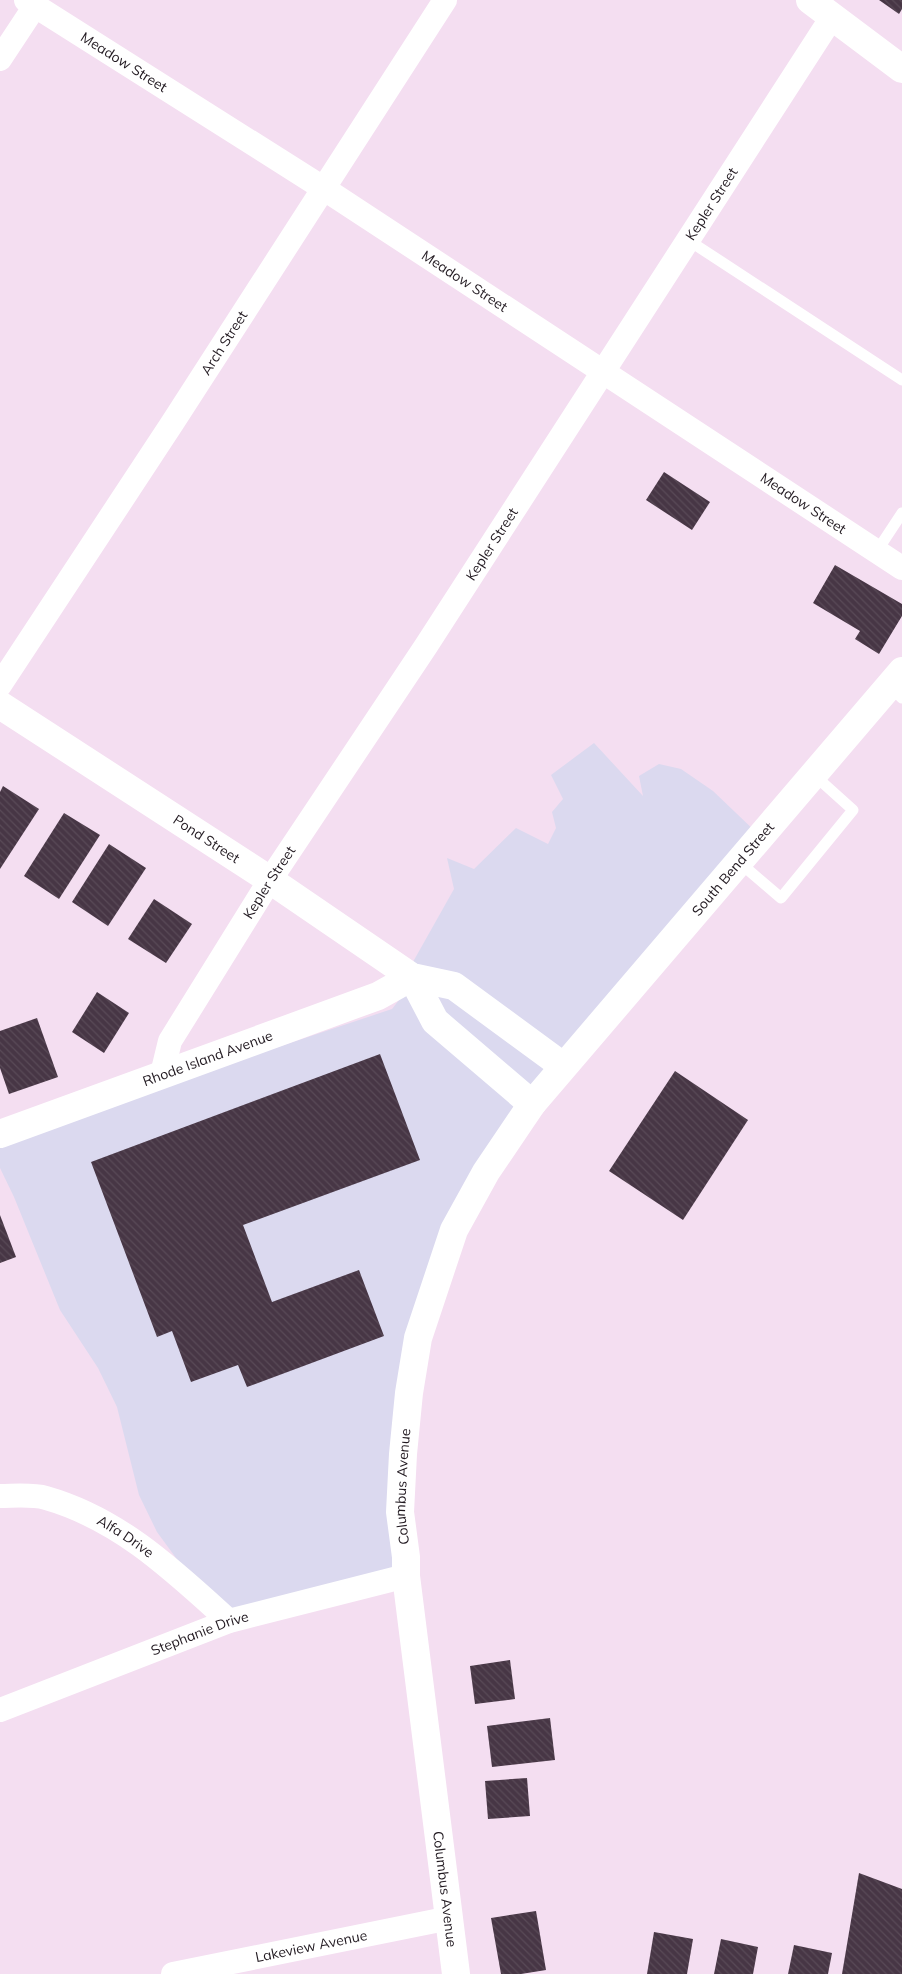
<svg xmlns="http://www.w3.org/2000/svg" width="902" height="1974" viewBox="0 0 902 1974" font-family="Mulish,sans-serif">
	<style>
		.commercial { fill: #dbd9ef }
		.building { fill: url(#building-back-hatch) }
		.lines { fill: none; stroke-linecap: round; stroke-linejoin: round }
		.lane { stroke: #fff; stroke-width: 11 }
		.street { stroke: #fff; stroke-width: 24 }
		.secondary { stroke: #fff; stroke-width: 28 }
		.labels { text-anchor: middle; stroke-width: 5; stroke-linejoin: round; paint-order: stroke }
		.street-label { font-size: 14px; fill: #211920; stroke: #fff }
	</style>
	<defs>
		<pattern id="building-back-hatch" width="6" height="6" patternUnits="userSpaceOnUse" patternTransform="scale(1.25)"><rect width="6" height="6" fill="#473645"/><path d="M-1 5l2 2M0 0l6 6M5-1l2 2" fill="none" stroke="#594a57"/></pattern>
	</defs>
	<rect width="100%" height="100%" fill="#f4def1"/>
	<polygon class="commercial" points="594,743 643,796 639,776 659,764 681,769 713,791 758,834 527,1109 412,1343 400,1585 230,1618 198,1588 157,1532 139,1495 117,1407 98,1368 60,1310 14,1197 0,1168 0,1140 392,1009 410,986 409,969 454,889 447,858 474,869 516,828 548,844 556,828 552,812 563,799 551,775"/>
	<g class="building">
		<polygon points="879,0 902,0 902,9 899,14"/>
		<polygon points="664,472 710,502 692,530 646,500"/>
		<polygon points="835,565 902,604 902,616 879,654 855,639 860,631 813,603"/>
		<polygon points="3,786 39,809 0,869 0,792"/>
		<polygon points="64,813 100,835 59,899 24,876"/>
		<polygon points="109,844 146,868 108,926 72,902"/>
		<polygon points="154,899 192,924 166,963 128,939"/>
		<polygon points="97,992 129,1013 104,1053 72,1032"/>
		<polygon points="37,1018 58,1077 9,1094 0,1068 0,1031"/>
		<polygon points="380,1054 420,1160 243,1225 272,1302 359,1270 384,1336 247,1387 238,1365 191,1382 172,1331 157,1337 91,1162"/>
		<polygon points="675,1071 748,1120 683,1220 609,1171"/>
		<polygon points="0,1215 16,1257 0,1263"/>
		<polygon points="510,1660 515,1699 475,1704 470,1666"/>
		<polygon points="550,1718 555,1760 492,1767 487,1726"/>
		<polygon points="527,1778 530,1816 488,1819 485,1781"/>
		<polygon points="859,1873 902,1889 902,1974 842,1974"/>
		<polygon points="536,1911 546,1970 521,1974 501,1974 491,1918"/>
		<polygon points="654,1932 693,1939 687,1974 647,1974"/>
		<polygon points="721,1939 758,1947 753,1974 714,1974"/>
		<polygon points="794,1945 832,1953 828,1974 788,1974"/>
	</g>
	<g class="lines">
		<g class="lane">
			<polyline points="688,240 902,380"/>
			<polyline points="877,551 902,513"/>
			<polyline points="889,685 902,698"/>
			<polyline points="739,862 781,898 853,810 813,774"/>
		</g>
		<g class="street">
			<path id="s1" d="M 26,0 L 323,188 L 902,568"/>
			<polyline points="0,59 35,6"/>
			<path id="s2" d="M 0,685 L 173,422 L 445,0"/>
			<path id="s3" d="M 162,1074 L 170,1041 L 270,880 L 426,646 L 832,17"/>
			<path id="s4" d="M 0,1496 C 14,1496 32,1494 46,1498 C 120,1519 174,1571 229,1621"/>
			<path id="s5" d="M 0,1710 L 229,1621 L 406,1576"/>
			<path id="s6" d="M 173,1974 L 450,1918"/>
		</g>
		<g class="secondary">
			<polyline points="810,0 902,69"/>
			<path id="s7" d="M 0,705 L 270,880 L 412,977 L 454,986 L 563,1066"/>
			<polyline points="412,977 435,1021 532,1104"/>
			<path id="s8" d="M 0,1134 L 378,996 L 412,977"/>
			<path id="s9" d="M 456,1974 L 406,1576 L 406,1557 L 400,1512 L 403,1454 L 409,1393 L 418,1338 L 454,1230 L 486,1172 L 532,1104 L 902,671"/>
		</g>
	</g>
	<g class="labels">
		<g class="street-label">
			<text dy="5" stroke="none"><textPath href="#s1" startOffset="116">Meadow Street</textPath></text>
			<text dy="5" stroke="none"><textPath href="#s3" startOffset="1031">Kepler Street</textPath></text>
			<text dy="5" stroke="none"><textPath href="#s1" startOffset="521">Meadow Street</textPath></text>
			<text dy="5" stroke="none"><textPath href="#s2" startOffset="409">Arch Street</textPath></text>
			<text dy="5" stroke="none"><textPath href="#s1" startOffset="926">Meadow Street</textPath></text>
			<text dy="5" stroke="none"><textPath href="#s3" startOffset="626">Kepler Street</textPath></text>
			<text dy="5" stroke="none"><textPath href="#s7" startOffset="246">Pond Street</textPath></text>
			<text dy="5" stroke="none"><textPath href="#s9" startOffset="1212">South Bend Street</textPath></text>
			<text dy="5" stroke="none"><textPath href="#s3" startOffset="221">Kepler Street</textPath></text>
			<text dy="5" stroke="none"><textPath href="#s8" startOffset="221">Rhode Island Avenue</textPath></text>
			<text dy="5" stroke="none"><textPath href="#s9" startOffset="491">Columbus Avenue</textPath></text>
			<text dy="5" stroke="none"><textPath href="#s4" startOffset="135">Alfa Drive</textPath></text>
			<text dy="5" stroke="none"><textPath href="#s5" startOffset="214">Stephanie Drive</textPath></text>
			<text transform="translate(445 1889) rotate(83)" y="5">Columbus Avenue</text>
			<text dy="5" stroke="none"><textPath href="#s6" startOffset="141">Lakeview Avenue</textPath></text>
		</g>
	</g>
</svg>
